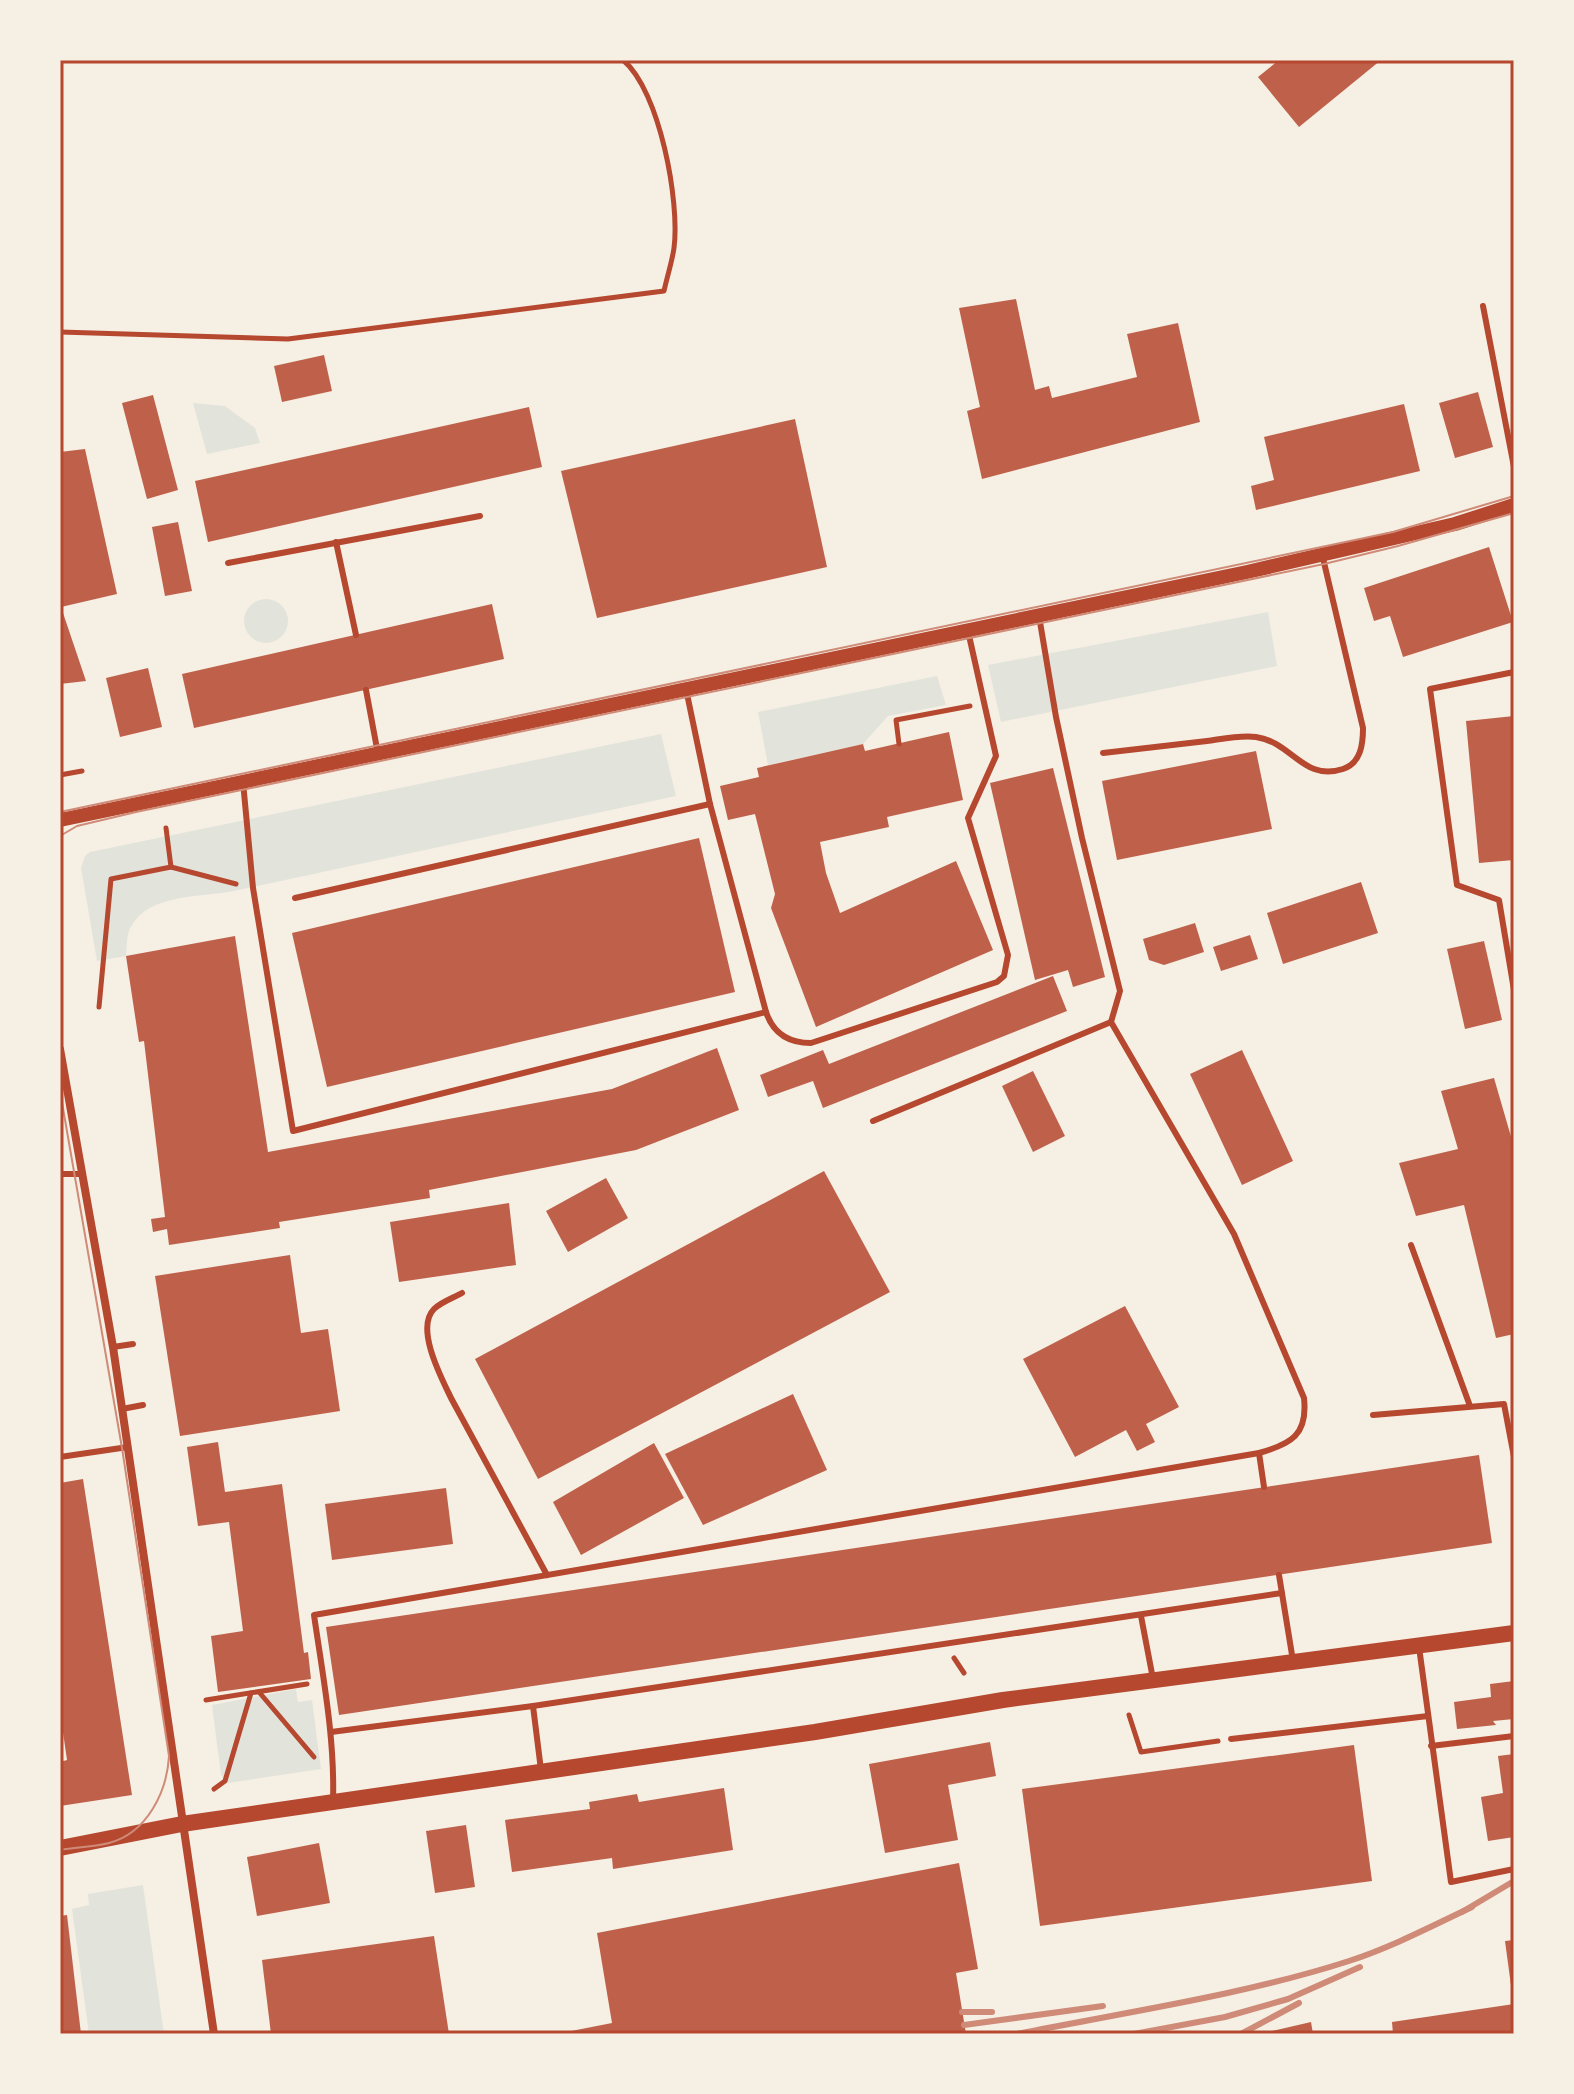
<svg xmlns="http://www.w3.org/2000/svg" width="1574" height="2094" viewBox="0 0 1574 2094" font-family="Georgia,serif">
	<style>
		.green { fill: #e2e4dc }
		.building { fill: #bf614a }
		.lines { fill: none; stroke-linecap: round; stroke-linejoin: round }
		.path { stroke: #b5482f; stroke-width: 5 }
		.service { stroke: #b5482f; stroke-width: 6 }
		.minor { stroke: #b5482f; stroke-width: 8 }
		.tertiary { stroke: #b5482f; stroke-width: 14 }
		.secondary { stroke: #b5482f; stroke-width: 16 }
		.tram { stroke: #cf8b77; stroke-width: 2 }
		.rail { stroke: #cf8b77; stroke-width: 6 }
		.neatline { fill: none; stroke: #b5482f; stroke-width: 3 }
	</style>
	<rect width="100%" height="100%" fill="#f6efe4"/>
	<g class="green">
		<polygon points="193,403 225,406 255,428 260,443 207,454"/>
		<circle cx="266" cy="621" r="22"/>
		<polygon points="1268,612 1277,666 1001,722 988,665"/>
		<polygon points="937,676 946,705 888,716 863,744 768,765 758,712"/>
		<path d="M 661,734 L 676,796 L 229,892 C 198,897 149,895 132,925 C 126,934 127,946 126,956 L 97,961 L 81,868 L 85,856 L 90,852 Z"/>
		<polygon points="296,1689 298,1702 312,1700 321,1769 228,1783 221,1775 212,1705"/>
		<polygon points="143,1885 164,2034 89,2034 72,1909 89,1905 88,1894"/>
	</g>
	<g class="building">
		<polygon points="1279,60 1381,60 1299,127 1258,77"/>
		<polygon points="1016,299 1035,390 1049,386 1052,398 1137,377 1127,334 1178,323 1200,422 982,479 967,411 980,407 959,308"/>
		<polygon points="324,355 332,391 282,402 274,366"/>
		<polygon points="1478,392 1493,447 1455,458 1439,403"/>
		<polygon points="153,395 178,490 147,499 122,403"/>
		<polygon points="1404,404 1420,471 1256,510 1251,486 1274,480 1264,437"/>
		<polygon points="529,407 542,467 208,542 195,481"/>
		<polygon points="795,419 827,567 597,618 561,471"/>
		<polygon points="85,449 117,594 61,607 86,681 60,684 60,452"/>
		<polygon points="178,522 192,591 165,596 152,527"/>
		<polygon points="1489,547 1513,622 1403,657 1390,616 1374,621 1364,588"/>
		<polygon points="492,604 504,659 194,728 182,674"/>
		<polygon points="148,668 162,727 120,737 106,678"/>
		<polygon points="1514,716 1514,860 1479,863 1466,721"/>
		<polygon points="949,732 963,800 887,817 889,827 820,842 826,873 840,913 956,861 993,950 816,1027 771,908 775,894 755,814 728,820 720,786 759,777 757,768 863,744 865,751"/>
		<polygon points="1256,751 1272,829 1117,860 1102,781"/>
		<polygon points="1053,768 1105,977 1073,987 1068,970 1035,980 990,783"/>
		<polygon points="699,838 735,992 327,1087 292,933"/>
		<polygon points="1361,882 1378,933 1283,964 1267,913"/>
		<polygon points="1195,923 1204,952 1164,965 1149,960 1143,939"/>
		<polygon points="1250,935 1258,959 1221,971 1213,947"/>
		<polygon points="235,936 268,1152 612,1089 717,1048 739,1110 636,1150 429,1190 430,1198 279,1222 280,1228 169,1245 167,1229 153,1232 151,1219 165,1217 144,1041 139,1042 126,956"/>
		<polygon points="1484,941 1502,1020 1465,1029 1447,949"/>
		<polygon points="1053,976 1067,1011 823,1108 813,1081 768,1097 760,1075 823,1050 829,1064"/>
		<polygon points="1242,1050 1293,1161 1242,1185 1190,1074"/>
		<polygon points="1033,1071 1065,1136 1033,1152 1002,1086"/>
		<polygon points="1494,1078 1514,1147 1514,1334 1496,1338 1464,1205 1416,1216 1399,1163 1458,1149 1441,1091"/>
		<polygon points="824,1171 890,1292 538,1479 475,1359"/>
		<polygon points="606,1178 628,1218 568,1252 546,1211"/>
		<polygon points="509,1203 516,1265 399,1282 390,1222"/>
		<polygon points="290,1255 301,1333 328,1329 340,1411 180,1436 155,1276"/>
		<polygon points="1125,1306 1179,1407 1146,1424 1155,1442 1137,1451 1126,1430 1075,1457 1023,1359"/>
		<polygon points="793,1394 827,1470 703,1525 665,1454"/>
		<polygon points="218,1442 225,1492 282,1484 304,1653 308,1652 311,1679 218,1692 211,1636 243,1631 229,1522 198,1526 187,1447"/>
		<polygon points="654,1443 684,1498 581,1555 553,1502"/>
		<polygon points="1479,1455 1492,1543 339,1715 326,1627"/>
		<polygon points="83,1479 132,1795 60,1806 60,1762 67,1760 60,1712 60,1483"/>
		<polygon points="446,1488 453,1544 332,1560 325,1504"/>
		<polygon points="1514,1681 1514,1719 1493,1721 1496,1725 1457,1729 1454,1702 1491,1697 1490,1684"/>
		<polygon points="990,1742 996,1776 948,1785 958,1840 885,1853 869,1764"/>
		<polygon points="1354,1745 1372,1881 1040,1926 1022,1789"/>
		<polygon points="1514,1754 1514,1837 1488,1841 1481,1797 1503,1793 1498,1756"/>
		<polygon points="724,1788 733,1850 613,1869 612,1858 512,1872 505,1820 590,1809 589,1802 637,1794 639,1802"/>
		<polygon points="466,1825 475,1887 435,1893 426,1831"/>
		<polygon points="319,1843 330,1903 257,1916 247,1857"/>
		<polygon points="959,1863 978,1969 956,1973 966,2034 556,2034 612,2023 597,1933"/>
		<polygon points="67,1915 81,2034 60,2034 60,1916"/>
		<polygon points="434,1936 449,2034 271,2034 262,1960"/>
		<polygon points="1514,1940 1514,1992 1512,1993 1505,1941"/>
		<polygon points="1514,2004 1514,2034 1393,2034 1392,2022"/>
		<polygon points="1311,2022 1313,2034 1265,2034 1264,2033"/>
	</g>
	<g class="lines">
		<g class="path">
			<path d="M 60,332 L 288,339 L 664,291 C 667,277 672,262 674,248 C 680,202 660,91 623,60"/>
			<polyline points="899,744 896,720 970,706"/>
			<polyline points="60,775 82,771"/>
			<polyline points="171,867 236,884"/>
			<polyline points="99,1007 111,879 171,867 166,828"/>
			<polyline points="954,1658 964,1673"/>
			<polyline points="259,1692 314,1757"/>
			<polyline points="206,1700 307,1684"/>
			<polyline points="1129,1715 1141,1752 1218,1741"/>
			<polyline points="214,1789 225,1781 251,1693"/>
		</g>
		<g class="service">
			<polyline points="1483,306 1514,467"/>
			<polyline points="336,542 356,635"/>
			<polyline points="228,563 480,516"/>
			<polyline points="1514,672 1430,689 1457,885 1499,900 1514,990"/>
			<polyline points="366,690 378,754"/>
			<path d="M 1103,753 C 1138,749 1172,745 1207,741 C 1222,739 1240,735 1256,737 C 1292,742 1303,782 1343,769 C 1361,763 1363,744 1363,728 L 1322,554"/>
			<polyline points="243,782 253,888 293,1131 766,1012 710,804 686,689"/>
			<polyline points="295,898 710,804"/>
			<path d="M 766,1012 C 773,1033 789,1043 811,1043 L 997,982 L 1004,976 L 1008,955 L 968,818 L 996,756 L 968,631"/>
			<polyline points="873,1121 1111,1022"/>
			<polyline points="60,1174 82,1174"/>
			<polyline points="1411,1245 1470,1406"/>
			<path d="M 462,1293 C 453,1298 441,1302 434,1309 C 415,1328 441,1377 451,1398 L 547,1575"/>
			<polyline points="113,1347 133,1344"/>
			<polyline points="122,1409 143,1405"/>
			<polyline points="1373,1415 1504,1404 1514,1457"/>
			<polyline points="1259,1453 1264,1487"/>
			<polyline points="60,1457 128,1447"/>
			<polyline points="1279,1575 1293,1661"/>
			<polyline points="1141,1616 1153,1679"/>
			<polyline points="1419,1647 1451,1882 1514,1869"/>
			<polyline points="533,1706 541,1770"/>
			<polyline points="331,1732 533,1706 1282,1593"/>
			<polyline points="1231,1739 1428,1716"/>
			<polyline points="1431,1746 1514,1736"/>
			<path d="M 333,1801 C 335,1739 323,1677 314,1615 L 1259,1453 C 1291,1444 1308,1435 1304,1398 L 1234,1234 L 1111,1022 L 1120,991 L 1082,838 L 1056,717 L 1039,616"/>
		</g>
		<polyline class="minor" points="60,1049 113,1347 214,2034"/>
		<polyline class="tertiary" points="60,820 1247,572 1455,524 1514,505"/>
		<polyline class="secondary" points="60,1848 182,1824 815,1732 1003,1700 1514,1633"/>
		<g class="tram">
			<polyline points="60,812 1393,532 1514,496"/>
			<polyline points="60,836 77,826 136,812 1324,564 1398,546 1514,513"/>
			<path d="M 60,1091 L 122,1448 L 169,1756 C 167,1792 147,1833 109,1843 C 94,1847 76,1847 60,1850"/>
		</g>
		<g class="rail">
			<polyline points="1462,1912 1514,1881"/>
			<polyline points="962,2012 992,2012"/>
			<polyline points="964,2025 1103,2006"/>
			<path d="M 1017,2034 C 1126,2012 1244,1995 1349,1961 C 1392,1947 1432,1926 1472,1907"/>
			<polyline points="1134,2034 1225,2017 1288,1999 1360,1967"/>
			<polyline points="1241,2034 1299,2003"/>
		</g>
	</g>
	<rect width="1574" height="2094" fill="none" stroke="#f6efe4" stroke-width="124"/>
	<rect x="62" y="62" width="1450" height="1970" class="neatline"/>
</svg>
